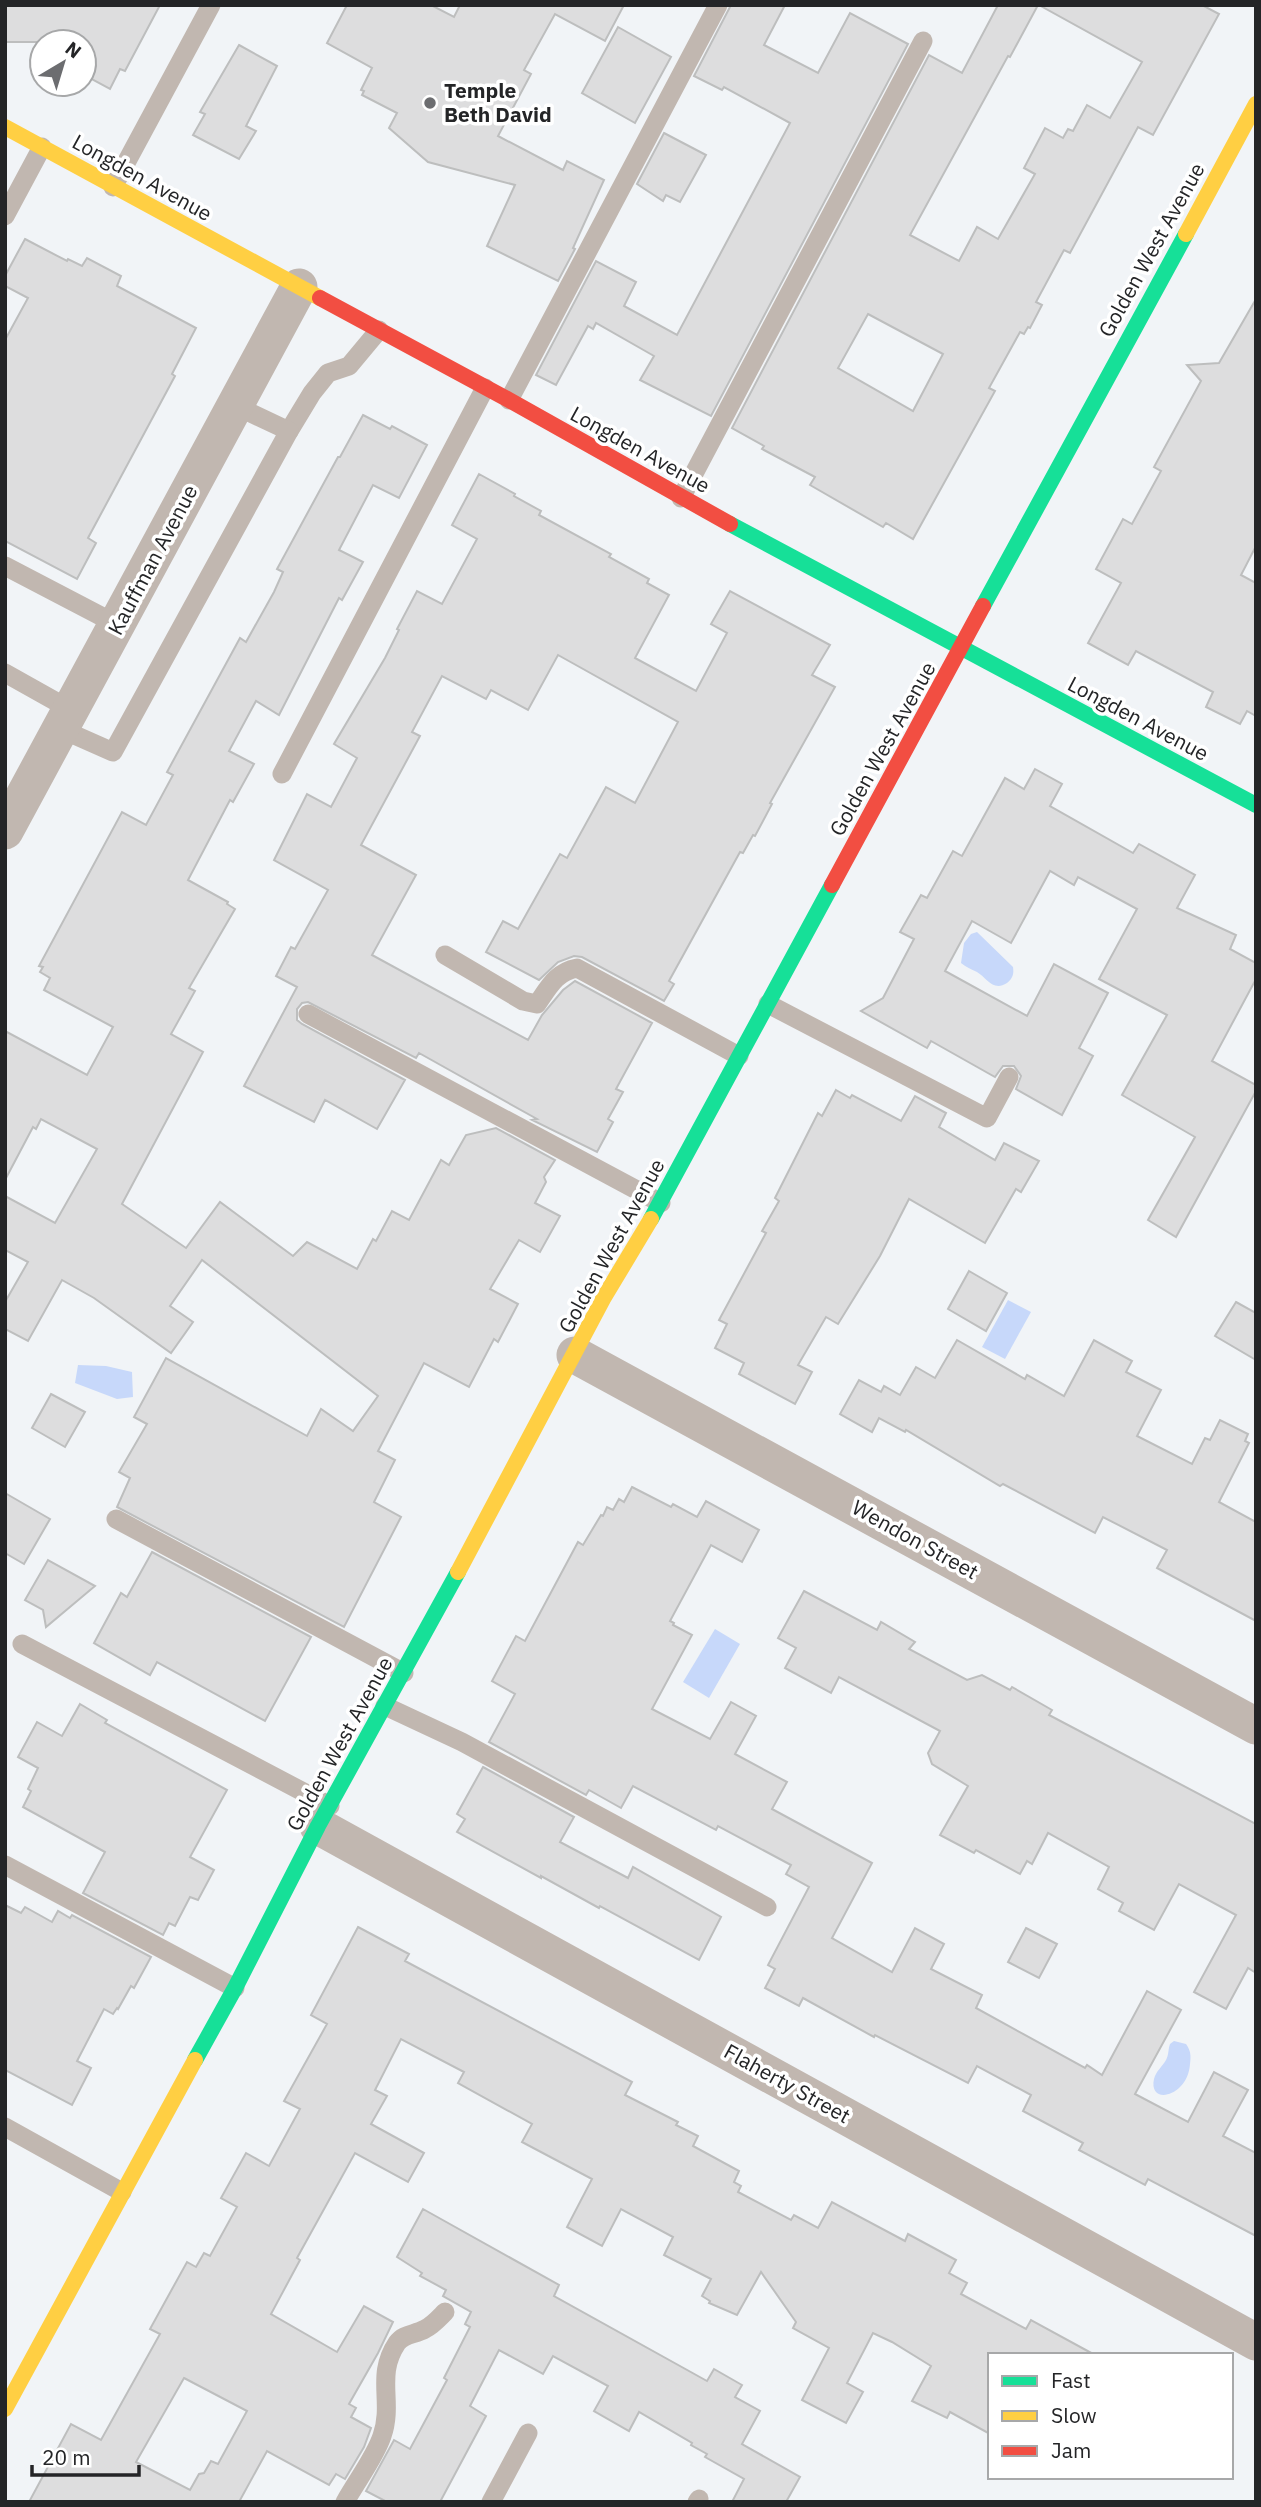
<svg xmlns="http://www.w3.org/2000/svg" width="1261" height="2507" viewBox="0 0 1261 2507" font-family="'IBM Plex Sans',sans-serif">
	<style>
		.water { fill: #c7d8fa }
		.building { fill: #ddddde; stroke: #bdbebe; stroke-width: 2; fill-rule: evenodd }
		.lines { fill: none; stroke-linecap: round; stroke-linejoin: round }
		.lane { stroke: #c1b7b0; stroke-width: 19 }
		.street { stroke: #c1b7b0; stroke-width: 37 }
		.fast { stroke: #16e098; stroke-width: 16 }
		.slow { stroke: #ffcf43; stroke-width: 16 }
		.jam { stroke: #f24e42; stroke-width: 16 }
		.poi-dot { fill: #6c6d70; stroke: #fff; stroke-width: 2.5 }
		.labels { text-anchor: middle; stroke-width: 7; stroke-linejoin: round; paint-order: stroke }
		.poi-label { font-size: 21px; font-weight: bold; fill: #242527; stroke: #fff; text-anchor: start }
		.street-label { font-size: 21px; fill: #242527; stroke: #fff }
	</style>
	<rect width="100%" height="100%" fill="#f1f4f7"/>
	<g class="water">
		<path d="M 977,932 L 1013,967 C 1014,974 1013,978 1007,983 C 993,992 987,978 977,972 C 971,969 966,967 961,963 L 964,943 L 971,934 Z"/>
		<polygon points="1008,1300 1031,1312 1005,1359 982,1347"/>
		<polygon points="78,1365 106,1366 132,1372 133,1397 117,1399 75,1383"/>
		<polygon points="715,1629 740,1644 709,1698 683,1682"/>
		<path d="M 1174,2041 L 1186,2044 C 1191,2051 1191,2056 1190,2064 C 1188,2097 1148,2106 1154,2079 C 1156,2071 1162,2067 1166,2060 C 1169,2055 1168,2049 1170,2044 Z"/>
	</g>
	<g class="building">
		<polygon points="5,5 160,5 125,71 120,69 110,89 84,75 84,42 5,42"/>
		<polygon points="347,5 431,5 454,17 460,5 624,5 605,41 555,14 524,70 531,74 498,136 563,170 567,161 604,180 573,248 575,249 558,281 487,246 515,185 428,162 389,128 397,113 362,95 364,91 361,90 372,68 327,43"/>
		<polygon points="731,5 785,5 764,45 818,73 850,13 908,44 711,416 640,380 654,356 596,323 593,329 588,326 556,385 536,375 596,261 636,282 624,306 677,335 790,123 724,87 722,90 694,76"/>
		<path d="M 998,5 L 1038,5 L 1010,57 L 1008,56 L 910,235 L 959,261 L 977,227 L 998,239 L 1035,174 L 1024,168 L 1045,128 L 1063,138 L 1068,129 L 1073,131 L 1087,105 L 1110,118 L 1142,62 L 1039,5 L 1202,5 L 1219,14 L 1153,135 L 1138,127 L 1070,253 L 1064,250 L 1036,302 L 1042,305 L 1030,328 L 1028,327 L 1024,334 L 1020,332 L 989,388 L 995,391 L 913,539 L 886,523 L 883,527 L 810,485 L 815,477 L 762,449 L 764,446 L 732,428 L 929,55 L 962,73 ZM 868,314 L 943,354 L 913,411 L 838,368 Z"/>
		<polygon points="618,27 671,57 635,123 582,93"/>
		<polygon points="239,45 277,66 246,126 256,131 239,159 193,135 205,114 200,112"/>
		<polygon points="664,133 706,155 680,202 666,195 663,201 637,184"/>
		<polygon points="25,239 67,261 68,259 82,266 87,258 121,276 117,286 196,328 172,374 175,376 88,538 96,543 77,579 5,541 5,340 28,298 5,286 5,276"/>
		<polygon points="1256,299 1256,546 1241,575 1256,583 1256,716 1247,711 1240,724 1206,707 1213,692 1136,651 1128,665 1088,643 1121,583 1096,569 1123,519 1132,524 1161,471 1154,467 1201,381 1187,365 1219,363"/>
		<polygon points="363,415 390,429 392,426 427,445 399,498 373,485 339,550 363,562 342,600 339,598 279,715 256,701 229,751 254,764 233,802 230,800 188,880 228,902 227,904 235,909 189,988 195,991 171,1034 203,1052 122,1204 186,1248 220,1202 293,1256 307,1242 357,1269 373,1239 376,1241 392,1211 409,1220 441,1160 449,1165 466,1135 496,1128 555,1160 544,1177 546,1182 535,1203 560,1216 540,1252 519,1240 490,1289 518,1304 498,1342 494,1339 469,1387 424,1363 378,1451 395,1460 374,1502 401,1517 344,1627 117,1507 130,1478 119,1472 147,1424 134,1417 166,1358 307,1436 321,1409 353,1431 378,1396 202,1260 170,1306 193,1322 171,1353 94,1298 62,1280 28,1341 5,1329 5,1302 28,1262 5,1250 5,1196 55,1223 97,1149 41,1119 36,1129 33,1127 5,1180 5,1031 87,1075 113,1027 44,990 50,978 40,972 43,967 39,966 122,812 146,825 173,775 167,772 240,638 246,642 274,592 283,572 277,569 338,457 340,457"/>
		<polygon points="479,474 515,494 514,496 541,511 539,515 611,554 609,557 649,579 647,583 669,595 635,658 696,691 727,633 711,624 730,591 830,645 812,675 835,687 770,803 772,804 755,836 753,835 743,853 740,852 669,981 674,984 664,1001 582,957 574,956 558,962 539,980 486,952 503,921 518,929 560,854 567,858 606,787 635,803 678,722 558,655 528,710 491,690 486,699 442,676 412,732 420,736 361,845 416,875 372,955 528,1040 542,1015 563,990 575,981 652,1023 616,1089 623,1092 608,1119 613,1122 597,1152 532,1120 537,1119 419,1053 416,1058 308,1002 302,1003 297,1009 297,1020 302,1024 405,1080 377,1129 325,1100 314,1122 244,1086 297,987 276,976 291,947 295,949 328,890 274,860 307,794 331,807 357,758 334,744 385,658 399,630 397,629 417,591 442,604 477,539 452,525"/>
		<polygon points="1035,769 1062,784 1050,806 1133,853 1139,844 1195,875 1177,908 1236,935 1230,949 1256,963 1256,979 1212,1061 1256,1085 1256,1091 1176,1237 1148,1220 1195,1137 1122,1095 1167,1015 1099,979 1137,909 1078,877 1074,885 1050,871 1011,943 972,921 945,971 1027,1016 1054,964 1108,993 1079,1048 1093,1056 1062,1115 1016,1089 1021,1076 1014,1066 1003,1066 995,1077 931,1041 927,1048 861,1011 883,998 914,939 900,932 921,895 927,898 953,851 962,856 1005,778 1024,789"/>
		<polygon points="836,1090 850,1098 852,1095 901,1121 915,1096 946,1113 939,1127 995,1160 1004,1143 1039,1161 1021,1192 1016,1189 985,1243 909,1199 880,1256 838,1324 826,1317 798,1365 812,1372 795,1404 739,1374 744,1363 715,1348 727,1324 719,1320 766,1233 762,1231 779,1201 775,1198 818,1113 822,1116"/>
		<polygon points="969,1271 1007,1293 986,1331 948,1309"/>
		<polygon points="1236,1302 1256,1313 1256,1360 1215,1336"/>
		<polygon points="957,1340 1025,1379 1027,1375 1064,1396 1094,1340 1132,1361 1126,1372 1161,1390 1137,1436 1192,1464 1205,1438 1210,1440 1220,1420 1248,1434 1245,1441 1249,1443 1219,1502 1256,1522 1256,1621 1157,1568 1167,1550 1103,1517 1095,1533 1003,1484 1000,1486 906,1430 905,1432 879,1418 872,1432 840,1414 859,1380 881,1392 884,1386 900,1395 916,1367 935,1378"/>
		<polygon points="51,1394 85,1412 65,1447 32,1428"/>
		<polygon points="632,1487 671,1507 673,1504 697,1517 706,1501 759,1530 742,1562 711,1545 670,1621 674,1623 673,1625 692,1635 652,1709 710,1739 731,1702 756,1716 735,1754 787,1782 772,1809 872,1863 832,1938 892,1972 915,1928 944,1944 931,1969 982,1995 976,2008 1085,2068 1087,2065 1102,2075 1147,1991 1181,2010 1135,2094 1188,2122 1214,2072 1248,2090 1223,2136 1256,2153 1256,2236 1148,2179 1145,2185 1079,2150 1083,2143 1023,2111 1031,2095 977,2066 968,2083 875,2035 874,2037 803,1998 799,2006 765,1988 775,1969 768,1965 809,1887 786,1874 791,1865 718,1826 716,1830 633,1786 621,1808 589,1790 586,1795 489,1742 515,1694 492,1681 516,1636 525,1641 578,1542 583,1545 601,1515 603,1516 607,1507 613,1510 619,1499 624,1502"/>
		<polygon points="5,1493 50,1519 24,1564 5,1553"/>
		<polygon points="152,1552 311,1637 265,1721 157,1662 150,1675 94,1643 121,1593 127,1597"/>
		<polygon points="48,1560 95,1586 46,1627 43,1610 25,1600"/>
		<polygon points="804,1591 877,1630 881,1622 915,1642 909,1649 967,1680 982,1675 1010,1690 1012,1687 1052,1710 1049,1715 1256,1824 1256,1973 1248,1968 1226,2009 1194,1992 1236,1915 1179,1884 1154,1930 1119,1911 1123,1903 1098,1889 1109,1867 1048,1833 1032,1864 1027,1861 1020,1874 976,1850 974,1853 940,1835 968,1786 932,1764 928,1753 940,1731 839,1677 831,1693 785,1668 796,1648 778,1638"/>
		<polygon points="80,1704 107,1720 105,1723 227,1790 190,1857 214,1870 198,1900 190,1897 175,1926 169,1923 163,1935 83,1893 105,1852 23,1807 31,1791 28,1789 38,1768 18,1757 37,1722 62,1736"/>
		<polygon points="483,1767 574,1817 560,1842 628,1878 633,1867 721,1917 699,1960 600,1906 599,1908 541,1876 541,1878 457,1832 465,1819 457,1814"/>
		<polygon points="5,1905 21,1913 25,1907 52,1922 58,1911 70,1918 72,1915 151,1957 134,1988 131,1986 118,2009 117,2008 113,2014 104,2009 77,2061 91,2068 72,2105 5,2070"/>
		<path d="M 358,1927 L 409,1954 L 405,1961 L 632,2082 L 625,2095 L 678,2122 L 676,2125 L 698,2136 L 693,2146 L 739,2171 L 734,2182 L 741,2186 L 738,2192 L 791,2220 L 794,2215 L 818,2228 L 832,2202 L 905,2241 L 908,2234 L 956,2260 L 949,2273 L 967,2283 L 961,2294 L 1026,2329 L 1031,2320 L 1095,2355 L 990,2355 L 990,2434 L 950,2412 L 947,2418 L 912,2401 L 931,2366 L 892,2342 L 873,2333 L 847,2383 L 863,2392 L 846,2423 L 802,2400 L 829,2348 L 793,2328 L 796,2322 L 761,2272 L 737,2315 L 709,2303 L 710,2301 L 702,2296 L 711,2279 L 664,2255 L 673,2237 L 621,2209 L 602,2246 L 567,2227 L 592,2179 L 522,2142 L 532,2124 L 458,2083 L 464,2072 L 401,2039 L 375,2090 L 387,2096 L 371,2124 L 424,2153 L 408,2182 L 355,2153 L 297,2258 L 300,2260 L 271,2314 L 337,2352 L 364,2306 L 393,2322 L 378,2353 L 349,2404 L 356,2408 L 351,2417 L 371,2428 L 364,2447 L 345,2479 L 336,2474 L 329,2485 L 267,2451 L 239,2502 L 29,2502 L 71,2424 L 101,2440 L 160,2334 L 150,2329 L 187,2262 L 196,2267 L 204,2253 L 210,2256 L 237,2207 L 221,2198 L 246,2153 L 269,2166 L 300,2109 L 284,2101 L 327,2024 L 311,2015 ZM 184,2378 L 247,2411 L 218,2464 L 211,2461 L 204,2473 L 199,2474 L 190,2490 L 136,2462 Z"/>
		<polygon points="1026,1928 1057,1944 1039,1978 1008,1962"/>
		<polygon points="423,2209 559,2285 554,2296 707,2381 714,2369 742,2385 735,2397 760,2411 742,2444 800,2477 786,2502 732,2502 744,2479 705,2457 707,2454 691,2445 692,2443 639,2412 629,2431 594,2411 608,2386 553,2356 543,2374 499,2350 470,2406 486,2416 440,2502 387,2502 366,2491 394,2440 410,2449 447,2380 444,2378 470,2327 465,2324 471,2312 443,2296 446,2290 420,2276 422,2273 397,2257"/>
	</g>
	<g class="lines">
		<g class="lane">
			<polyline points="113,187 211,5"/>
			<polyline points="5,216 42,147"/>
			<polyline points="509,400 718,5"/>
			<polyline points="289,431 312,393 328,373 349,366 379,330"/>
			<polyline points="681,498 923,41"/>
			<polyline points="5,566 118,625"/>
			<polyline points="5,673 71,710"/>
			<polyline points="61,729 113,752 289,431 236,406"/>
			<polyline points="282,774 485,388"/>
			<path d="M 445,955 L 523,1001 L 537,1004 C 549,987 556,972 577,968 L 739,1056"/>
			<polyline points="768,1004 987,1118 1009,1077"/>
			<polyline points="308,1014 661,1203"/>
			<polyline points="116,1519 404,1673"/>
			<polyline points="22,1644 330,1806"/>
			<polyline points="385,1706 462,1742 767,1907"/>
			<polyline points="5,1865 235,1988"/>
			<polyline points="5,2127 122,2192"/>
			<path d="M 345,2502 C 356,2482 375,2457 382,2436 C 394,2401 375,2376 397,2343 C 404,2333 415,2335 425,2329 C 433,2325 439,2318 445,2312"/>
			<polyline points="491,2502 528,2433"/>
			<polyline points="697,2502 699,2499"/>
		</g>
		<g class="street">
			<polyline points="5,831 299,287"/>
			<polyline points="575,1355 1256,1726"/>
			<polyline points="318,1826 1256,2342"/>
		</g>
		<g class="fast">
			<polyline points="730,524 1256,805"/>
			<polyline points="983,606 1186,234"/>
			<polyline points="651,1219 832,885"/>
			<polyline points="195,2060 235,1988 318,1826 458,1572"/>
		</g>
		<g class="slow">
			<polyline points="5,127 320,298"/>
			<polyline points="1186,234 1256,104"/>
			<polyline points="458,1572 603,1299 651,1219"/>
			<polyline points="5,2409 195,2060"/>
		</g>
		<g class="jam">
			<polyline points="320,298 509,400 730,524"/>
			<polyline points="832,885 983,606"/>
		</g>
	</g>
	<circle class="poi-dot" cx="430" cy="103" r="7"/>
	<g class="labels">
		<g class="poi-label">
			<text x="444" y="98">Temple<tspan x="444" dy="24">Beth David</tspan></text>
		</g>
		<g class="street-label">
			<text transform="translate(142 178) rotate(29)" y="7">Longden Avenue</text>
			<text transform="translate(1152 250) rotate(-61)" y="7">Golden West Avenue</text>
			<text transform="translate(640 450) rotate(29)" y="7">Longden Avenue</text>
			<text transform="translate(153 560) rotate(-62)" y="7">Kauffman Avenue</text>
			<text transform="translate(1138 719) rotate(28)" y="7">Longden Avenue</text>
			<text transform="translate(883 749) rotate(-61)" y="7">Golden West Avenue</text>
			<text transform="translate(612 1246) rotate(-61)" y="7">Golden West Avenue</text>
			<text transform="translate(915 1540) rotate(29)" y="7">Wendon Street</text>
			<text transform="translate(340 1744) rotate(-61)" y="7">Golden West Avenue</text>
			<text transform="translate(787 2084) rotate(29)" y="7">Flaherty Street</text>
		</g>
	</g>
	<rect width="1261" height="2507" fill="none" stroke="#242527" stroke-width="14"/>
	<rect x="988" y="2353" width="245" height="126" fill="#ffffff" stroke="#a7a8a9" stroke-width="2"/>
	<rect x="1002" y="2376" width="35" height="10" fill="#16e098" stroke="#a7a8a9" stroke-width="2"/>
	<text x="1051" y="2388" font-size="21" fill="#242527">Fast</text>
	<rect x="1002" y="2411" width="35" height="10" fill="#ffcf43" stroke="#a7a8a9" stroke-width="2"/>
	<text x="1051" y="2423" font-size="21" fill="#242527">Slow</text>
	<rect x="1002" y="2446" width="35" height="10" fill="#f24e42" stroke="#a7a8a9" stroke-width="2"/>
	<text x="1051" y="2458" font-size="21" fill="#242527">Jam</text>
	<g transform="translate(63 63) rotate(38)"><circle r="33" fill="#ffffff" stroke="#a7a8a9" stroke-width="2"/>
	<path d="M0-5L12 26L0 18L-12 26Z" fill="#6c6d70"/>
	<text y="-10" font-size="19" font-weight="bold" text-anchor="middle" fill="#242527">N</text>
	</g>
	<path d="M32 2465v10h107v-10" fill="none" stroke="#242527" stroke-width="3.5"/>
	<text x="42" y="2465" font-size="21" fill="#242527" stroke="#ffffff" stroke-width="5" paint-order="stroke">20 m</text>
</svg>
